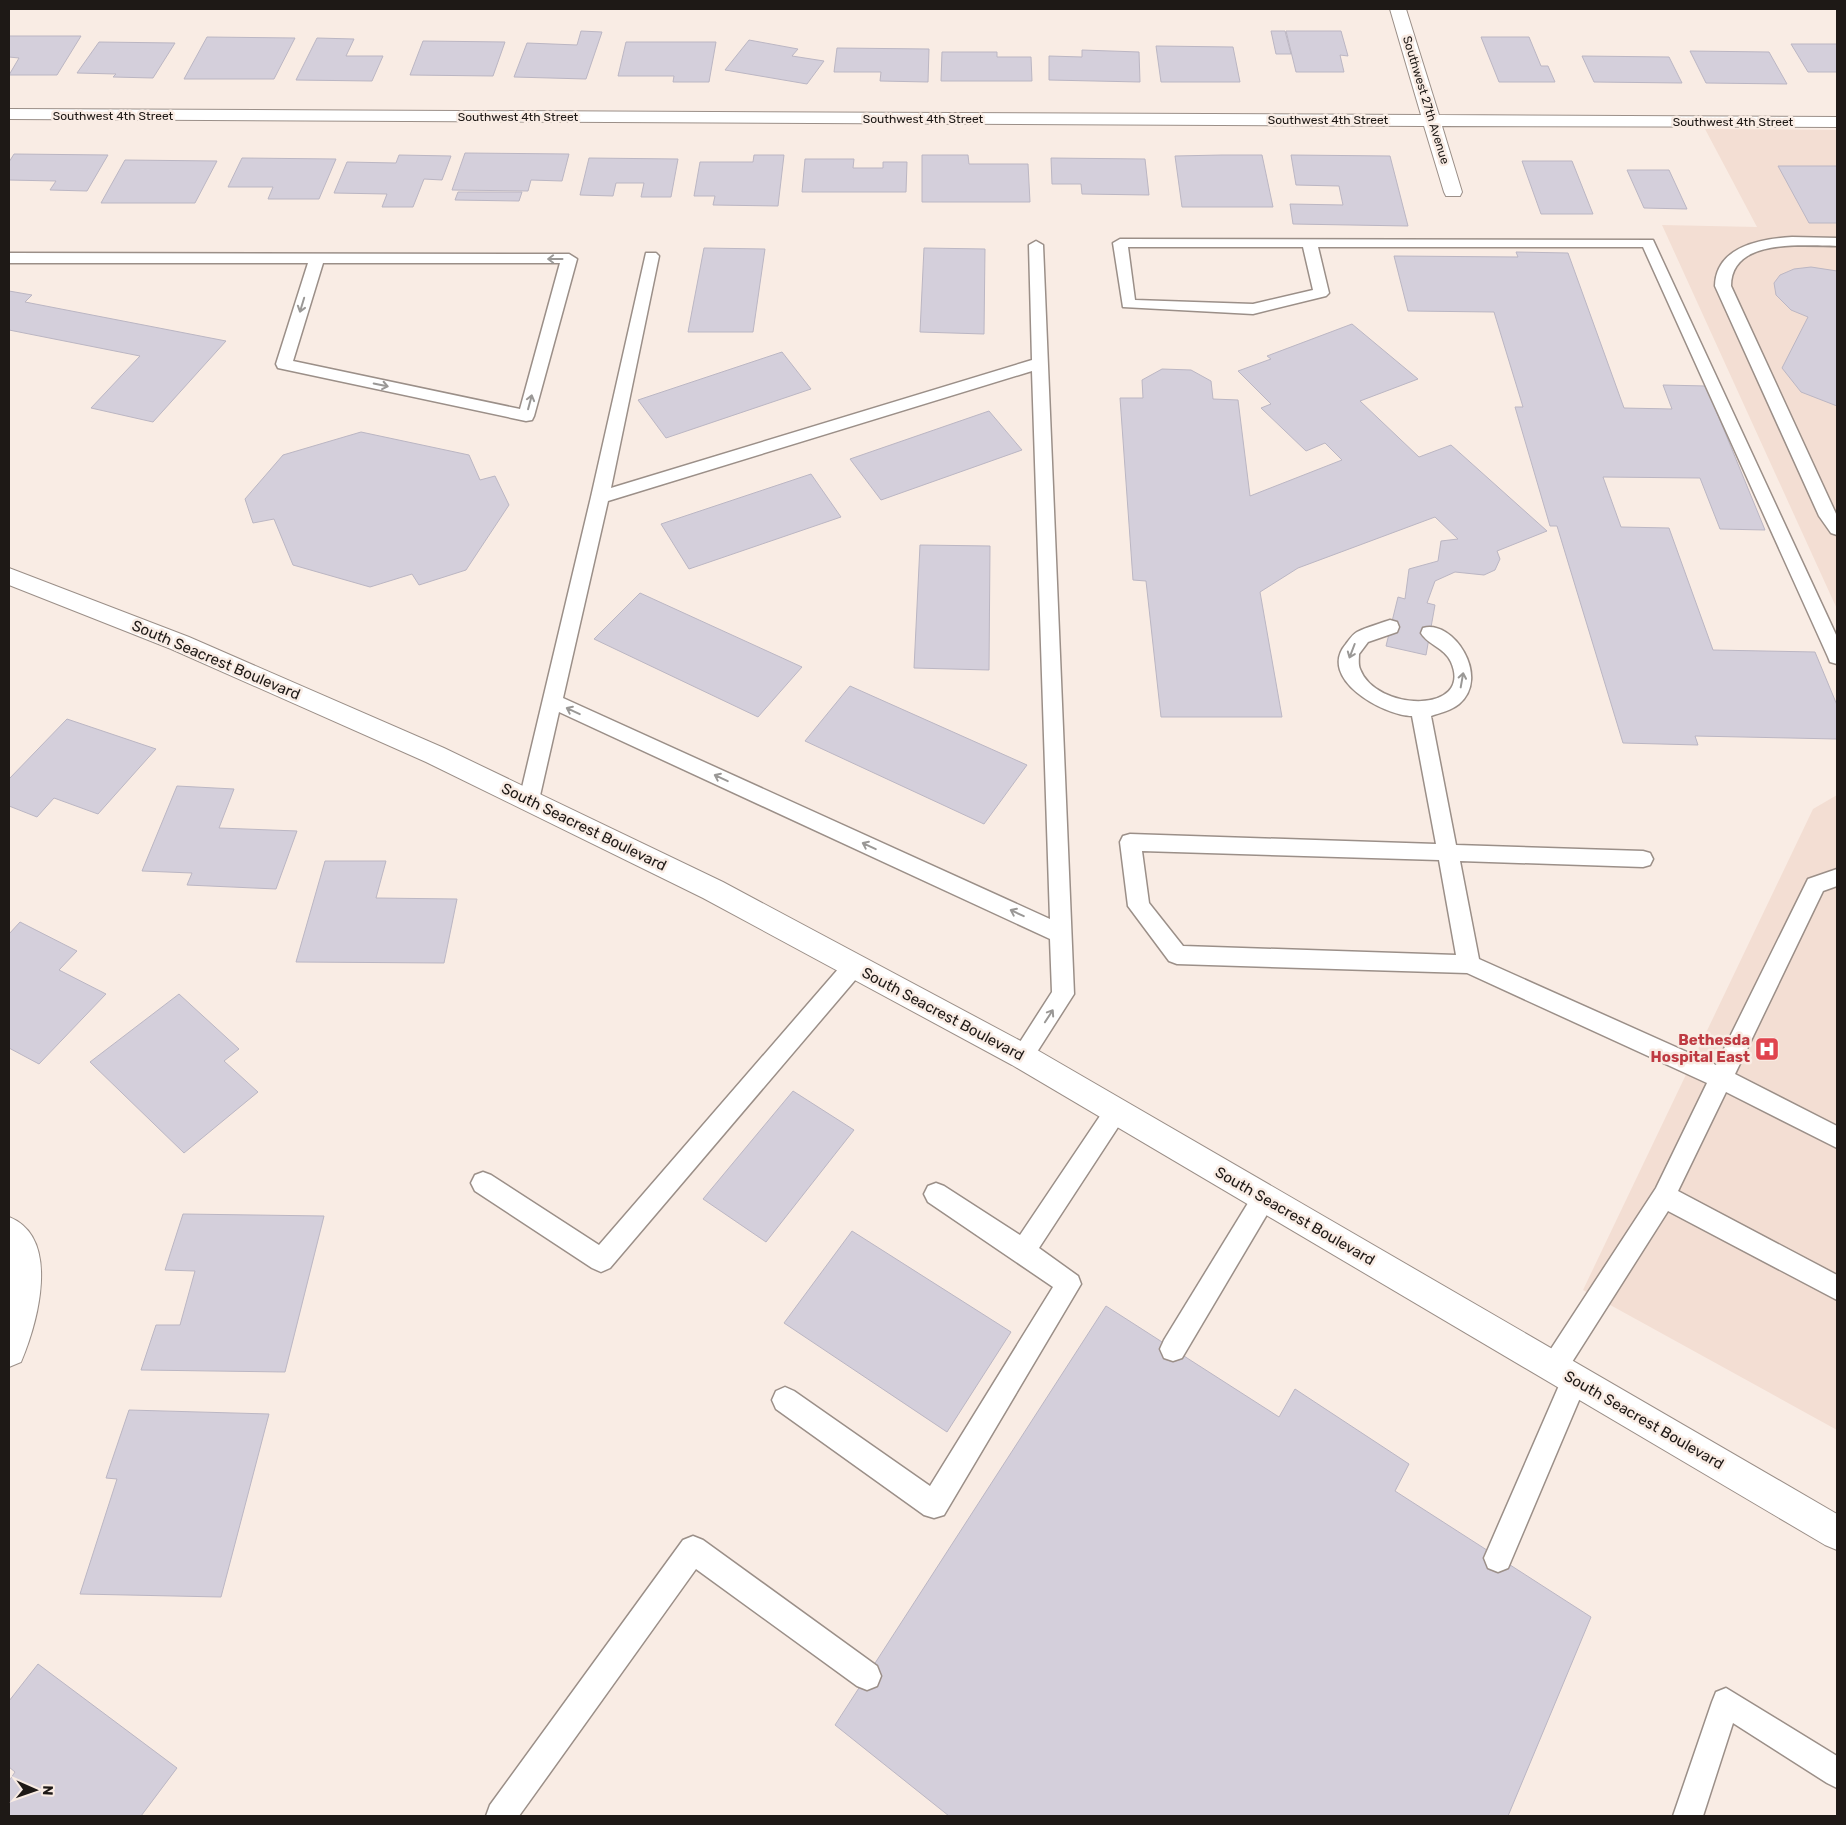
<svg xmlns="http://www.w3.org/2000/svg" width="1846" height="1825" viewBox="0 0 1846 1825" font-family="Rubik,sans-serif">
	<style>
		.built { fill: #f3ded3 }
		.building { fill: #d4cfdb; stroke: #bbb6c3 }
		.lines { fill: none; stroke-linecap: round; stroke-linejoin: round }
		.lane-casing { stroke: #9b8f88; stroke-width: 3 }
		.street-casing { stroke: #9b8f88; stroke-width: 2 }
		.secondary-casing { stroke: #9b8f88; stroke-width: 2 }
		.lane { fill: #fff; fill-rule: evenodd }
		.street { fill: #fff; fill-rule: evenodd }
		.secondary { fill: #fff; fill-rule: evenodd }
		.oneway { stroke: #9a9896 }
		.labels { text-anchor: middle; stroke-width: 5; stroke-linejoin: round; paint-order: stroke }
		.far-street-label { font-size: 12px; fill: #1e1916; stroke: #f9ece4 }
		.street-label { font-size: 15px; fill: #1e1916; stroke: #f9ece4 }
		.health-label { font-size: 15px; font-weight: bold; fill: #be3a42; stroke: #f9ece4; text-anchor: end }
	</style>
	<rect width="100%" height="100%" fill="#f9ece4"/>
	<g class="built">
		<polygon points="1705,129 1837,130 1837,609 1662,225 1757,227"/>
		<polygon points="1837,795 1837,1430 1583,1290 1813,809"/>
	</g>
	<g class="building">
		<polygon points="581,31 602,32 586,79 514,77 527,43 577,45"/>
		<polygon points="1271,31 1285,31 1291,54 1276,54"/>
		<polygon points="1286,31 1341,31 1348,56 1340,55 1344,72 1296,72"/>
		<polygon points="9,36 81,36 57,75 9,75 19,58 9,57"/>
		<polygon points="207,37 295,38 274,79 184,79"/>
		<polygon points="1481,37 1529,37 1541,66 1548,66 1555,82 1499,82"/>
		<polygon points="317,38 354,39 346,56 383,56 372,81 296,80"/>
		<polygon points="749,40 798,49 792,56 824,61 807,84 725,70"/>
		<polygon points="423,41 505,42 493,76 410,75"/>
		<polygon points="99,42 175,43 153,78 113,77 116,74 77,73"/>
		<polygon points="626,42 716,42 709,82 673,82 674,76 618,76"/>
		<polygon points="1791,44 1837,44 1837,72 1808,72"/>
		<polygon points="1156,46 1233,47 1240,82 1161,82"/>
		<polygon points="837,48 929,49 928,82 880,81 881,72 834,72"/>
		<polygon points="1082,50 1139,52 1140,82 1049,80 1049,56 1082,57"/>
		<polygon points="1690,51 1769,52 1787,84 1706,83"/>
		<polygon points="942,52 997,52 997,57 1031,57 1032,81 941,81"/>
		<polygon points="1582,56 1669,57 1682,83 1594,82"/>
		<polygon points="465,153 569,154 562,181 531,180 528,191 452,190"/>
		<polygon points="14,154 108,155 87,191 50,190 56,181 9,180 9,162"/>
		<polygon points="399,155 451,156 442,180 424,179 413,207 382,207 387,194 334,193 347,162 396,163"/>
		<polygon points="754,155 784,155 778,206 713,205 715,196 694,196 700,162 753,162"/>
		<polygon points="922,155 968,155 969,164 1028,164 1030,202 922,202"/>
		<polygon points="1222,155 1262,155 1273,207 1182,207 1175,156"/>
		<polygon points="1291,155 1390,156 1408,226 1293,224 1290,204 1343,205 1339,186 1296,185"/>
		<polygon points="242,158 336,159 319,199 268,199 273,187 228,187"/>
		<polygon points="589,158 678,159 671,197 641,197 644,183 616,183 613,196 580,195"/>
		<polygon points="1051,158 1145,159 1149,195 1082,194 1081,184 1052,184"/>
		<polygon points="805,159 854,159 853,168 883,168 883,162 907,162 906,192 802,192"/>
		<polygon points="125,160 217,161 195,203 101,203"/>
		<polygon points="1522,161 1572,161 1593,214 1541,214"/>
		<polygon points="1778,166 1837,166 1837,223 1809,223"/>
		<polygon points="1627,170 1669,170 1687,209 1644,208"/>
		<polygon points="458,192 522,192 519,201 455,200"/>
		<polygon points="704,248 765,249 753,332 688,332"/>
		<polygon points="924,248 985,249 984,334 920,332"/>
		<polygon points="1516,252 1568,253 1624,408 1672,409 1663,385 1706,386 1765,530 1720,529 1700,478 1603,477 1621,527 1669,528 1713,650 1815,652 1837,705 1837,739 1695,736 1698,745 1623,743 1557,526 1550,526 1515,407 1523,407 1494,312 1408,311 1394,256 1518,257"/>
		<polygon points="1811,267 1837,271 1837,406 1801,392 1782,368 1808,317 1791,310 1776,295 1774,283 1780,275 1794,269"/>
		<polygon points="9,291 32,295 25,302 226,341 153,422 91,408 140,356 9,330"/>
		<polygon points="1352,324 1418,379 1360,401 1419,457 1451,445 1547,531 1497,551 1500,559 1495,570 1484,575 1455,572 1435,581 1427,603 1435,605 1426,655 1386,646 1398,597 1405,599 1409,569 1438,561 1441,541 1458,539 1435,517 1298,568 1260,592 1282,717 1161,717 1146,581 1133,580 1120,398 1143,398 1142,380 1162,369 1191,370 1211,381 1213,399 1238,400 1250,496 1342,460 1325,443 1306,451 1261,408 1271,404 1238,371 1271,359 1267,356"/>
		<polygon points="782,352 811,389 666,438 638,400"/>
		<polygon points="989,411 1022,450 881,500 850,459"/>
		<polygon points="361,432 469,455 480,480 495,476 509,505 466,570 419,585 412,574 370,587 293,565 274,519 253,523 245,499 283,455"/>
		<polygon points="811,474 841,517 689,569 661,524"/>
		<polygon points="920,545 990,546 989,670 914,668"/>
		<polygon points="640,593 802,667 758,717 594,639"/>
		<polygon points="850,686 1027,765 984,824 805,741"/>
		<polygon points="67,719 156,749 98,814 54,798 37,817 9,806 9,779"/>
		<polygon points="177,786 234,789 219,828 297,831 276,889 187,885 192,873 142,871"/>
		<polygon points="325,861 386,861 376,898 457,899 444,963 296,962"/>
		<polygon points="20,922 77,951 59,970 106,994 39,1064 9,1048 9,934"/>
		<polygon points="179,994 239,1049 224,1061 258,1092 184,1153 90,1062"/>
		<polygon points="793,1091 854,1130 766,1242 703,1199"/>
		<polygon points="183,1214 324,1216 285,1372 141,1370 156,1325 180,1325 195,1271 165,1270"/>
		<polygon points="852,1231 1011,1332 947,1432 784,1323"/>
		<polygon points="1106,1306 1279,1417 1295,1389 1409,1464 1395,1491 1591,1617 1508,1816 949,1816 835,1725"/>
		<polygon points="129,1410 269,1414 221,1597 80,1594 117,1479 106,1478"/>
		<polygon points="38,1664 177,1768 141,1816 9,1816 9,1781 15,1772 9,1767 9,1701"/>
	</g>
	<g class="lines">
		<defs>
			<g id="lane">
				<path d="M 1792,237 L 1837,238 L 1837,246 C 1805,246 1731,237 1731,286 L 1837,516 L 1837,535 L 1831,533 L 1819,516 L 1715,286 C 1716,246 1761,239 1792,237 Z"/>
				<path d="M 1120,239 L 1653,240 L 1837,637 L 1837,664 L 1830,662 L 1828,657 L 1643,247 L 1318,247 L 1329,293 L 1326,296 L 1253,314 L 1123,307 L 1113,243 ZM 1128,247 L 1303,247 L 1313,290 L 1253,304 L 1135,300 Z"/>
				<path d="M 1036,241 L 1043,245 L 1074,994 L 1030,1063 L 1022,1066 L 1014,1063 L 1011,1056 L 1052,992 L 1050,939 L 559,712 L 539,800 L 536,806 L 529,808 L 522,806 L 519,800 L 591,497 L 646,253 L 656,253 L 659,256 L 611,488 L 1032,360 L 1029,245 ZM 1032,371 L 1050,919 L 563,698 L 608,501 Z"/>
				<path d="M 9,253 L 569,254 L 577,259 L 534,416 L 532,420 L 526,421 L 278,368 L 276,364 L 308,263 L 9,263 ZM 323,263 L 560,263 L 520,409 L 293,361 Z"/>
				<path d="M 1390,620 L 1397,622 L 1399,627 L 1397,632 L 1368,642 L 1359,654 C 1359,658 1358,665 1360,669 C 1376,712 1474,714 1451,662 C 1445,648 1428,645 1421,633 L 1423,628 C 1453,619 1491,677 1459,704 C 1452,710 1440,713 1431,716 L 1456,845 L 1643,851 L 1650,853 L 1653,859 L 1650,865 L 1643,867 L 1460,861 L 1479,959 L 1716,1065 L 1808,879 L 1837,869 L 1837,886 L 1823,891 L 1735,1074 L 1837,1126 L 1837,1148 L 1726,1092 L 1678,1191 L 1837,1275 L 1837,1300 L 1668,1211 L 1567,1370 L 1575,1366 L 1584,1370 L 1588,1379 L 1508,1568 L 1498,1572 L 1488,1568 L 1484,1558 L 1564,1374 L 1554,1380 L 1545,1376 L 1541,1367 L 1545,1358 L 1656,1188 L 1707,1083 L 1467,973 L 1177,964 L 1169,961 L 1128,906 L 1120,842 L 1123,836 L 1130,834 L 1436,844 L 1412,716 C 1382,715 1317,678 1346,644 C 1349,640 1353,634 1357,632 C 1367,627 1379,624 1390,620 ZM 1142,851 L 1439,860 L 1456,955 L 1183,946 L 1149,903 Z"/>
				<polygon points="854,957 862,960 865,966 862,972 610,1268 601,1272 592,1268 475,1191 471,1183 475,1175 483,1172 491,1175 599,1245 846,960"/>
				<polygon points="1116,1101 1124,1104 1128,1111 1124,1118 1039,1248 1078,1276 1081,1284 944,1515 934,1518 924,1515 776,1409 772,1400 776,1391 785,1387 794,1391 930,1486 1053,1287 928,1202 924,1194 928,1186 936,1183 944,1186 1020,1235 1108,1104"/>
				<polygon points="1264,1187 1272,1190 1276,1198 1272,1206 1182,1358 1173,1361 1164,1358 1160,1349 1164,1340 1256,1190"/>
				<polygon points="693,1536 703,1540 877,1666 881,1676 877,1686 867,1690 857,1686 696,1569 519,1816 486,1816 490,1805 683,1540"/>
				<polygon points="1726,1688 1837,1756 1837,1788 1827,1783 1733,1723 1703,1816 1673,1816 1712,1702 1716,1692"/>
			</g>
			<g id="street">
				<polygon points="1390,9 1406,9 1439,115 1837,117 1837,127 1442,126 1462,192 1460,196 1446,196 1444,192 1424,126 9,119 9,109 1421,115"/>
				<path d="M 9,1217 C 62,1238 37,1324 21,1362 L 9,1367 Z"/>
			</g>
			<polygon id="secondary" points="9,568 189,637 444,748 723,882 1032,1047 1837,1514 1837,1550 1825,1545 1012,1065 703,898 426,762 171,649 9,585"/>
		</defs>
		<use href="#lane" class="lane-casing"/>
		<use href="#street" class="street-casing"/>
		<use href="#secondary" class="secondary-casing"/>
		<use href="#lane" class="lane"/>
		<use href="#street" class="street"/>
		<use href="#secondary" class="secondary"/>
	</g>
	<defs><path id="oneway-shaft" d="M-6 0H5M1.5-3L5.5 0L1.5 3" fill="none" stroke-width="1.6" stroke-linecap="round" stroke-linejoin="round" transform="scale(1.25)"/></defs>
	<g class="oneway">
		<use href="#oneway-shaft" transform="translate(555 259) rotate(-180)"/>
		<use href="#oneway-shaft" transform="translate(302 305) rotate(107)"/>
		<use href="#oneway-shaft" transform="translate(381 385) rotate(12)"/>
		<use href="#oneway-shaft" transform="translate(530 402) rotate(-75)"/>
		<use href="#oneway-shaft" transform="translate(1352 651) rotate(111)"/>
		<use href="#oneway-shaft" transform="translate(1462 680) rotate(-80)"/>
		<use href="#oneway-shaft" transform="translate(573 711) rotate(-155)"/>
		<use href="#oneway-shaft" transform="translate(721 778) rotate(-155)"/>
		<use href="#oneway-shaft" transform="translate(869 846) rotate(-155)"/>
		<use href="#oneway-shaft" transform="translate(1017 913) rotate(-155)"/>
		<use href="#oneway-shaft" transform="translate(1049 1016) rotate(-57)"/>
	</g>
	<defs>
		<symbol id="hospital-square" viewBox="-11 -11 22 22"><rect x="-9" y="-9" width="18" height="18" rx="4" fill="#e0444e" stroke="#f9ece4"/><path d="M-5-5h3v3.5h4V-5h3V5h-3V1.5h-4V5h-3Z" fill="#fff"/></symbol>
	</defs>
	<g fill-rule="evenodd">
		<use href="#hospital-square" x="1753" y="1035" width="28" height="28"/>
	</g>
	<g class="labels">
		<g class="far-street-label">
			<text transform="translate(1426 100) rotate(73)" y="4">Southwest 27th Avenue</text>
			<text x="113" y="120">Southwest 4th Street</text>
			<text x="518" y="121">Southwest 4th Street</text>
			<text x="923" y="123">Southwest 4th Street</text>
			<text x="1328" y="124">Southwest 4th Street</text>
			<text x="1733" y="126">Southwest 4th Street</text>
		</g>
		<g class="street-label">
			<text transform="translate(216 660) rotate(23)" y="5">South Seacrest Boulevard</text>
			<text transform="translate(584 827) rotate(26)" y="5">South Seacrest Boulevard</text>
			<text transform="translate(943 1014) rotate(28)" y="5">South Seacrest Boulevard</text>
			<text transform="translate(1295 1216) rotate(30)" y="5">South Seacrest Boulevard</text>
			<text transform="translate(1644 1420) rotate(30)" y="5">South Seacrest Boulevard</text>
		</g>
		<g class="health-label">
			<text x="1750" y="1045">Bethesda<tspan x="1750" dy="17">Hospital East</tspan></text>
		</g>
	</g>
	<rect width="1846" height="1825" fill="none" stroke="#1e1916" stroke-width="20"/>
	<g transform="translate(35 1790) rotate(92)" stroke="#f9ece4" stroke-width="4" paint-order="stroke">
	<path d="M0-4L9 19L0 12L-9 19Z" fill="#1e1916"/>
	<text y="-8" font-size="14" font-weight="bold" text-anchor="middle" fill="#1e1916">N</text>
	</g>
</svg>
